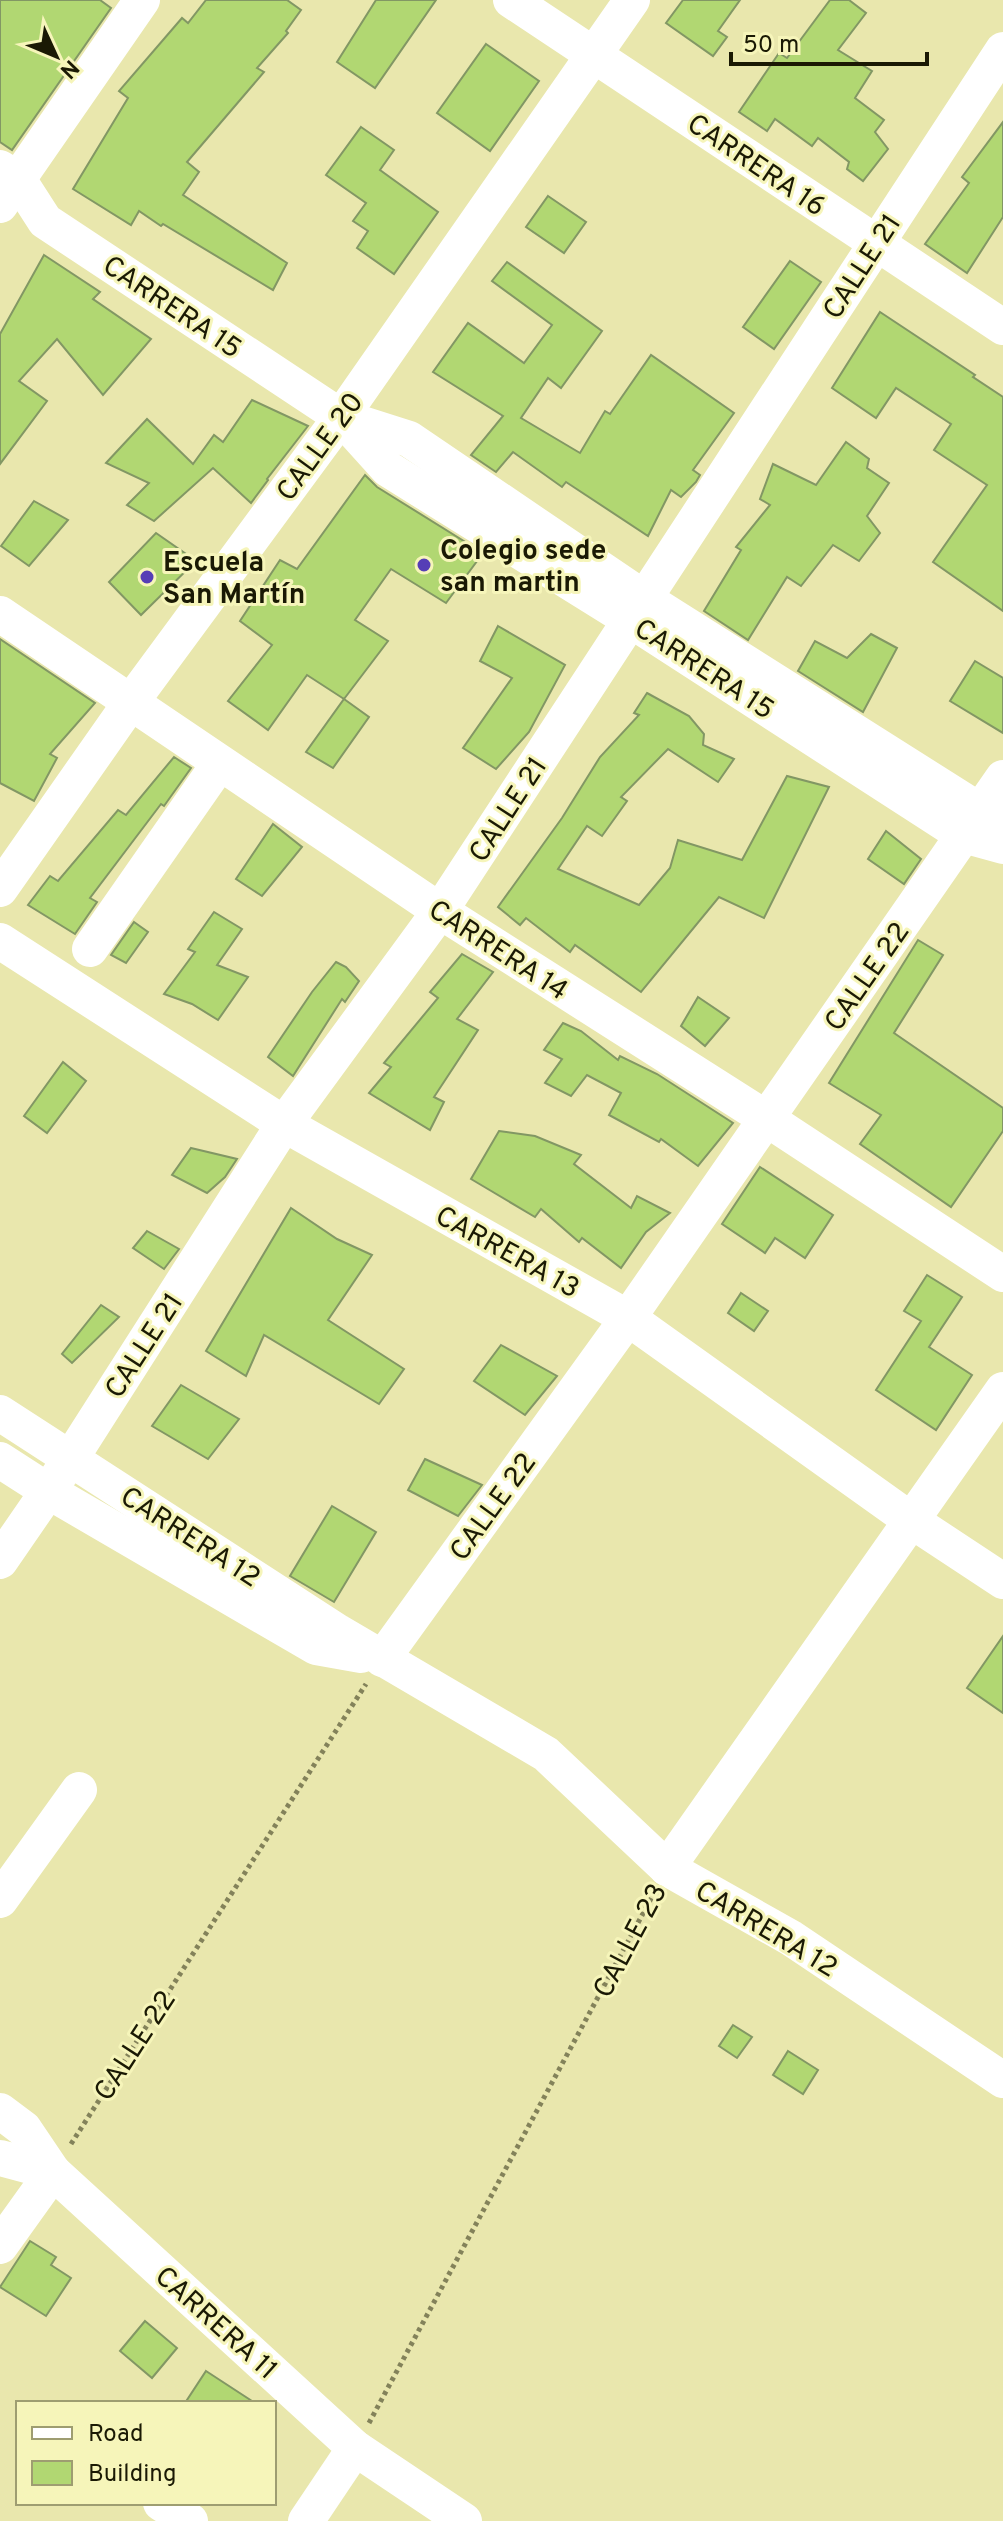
<svg xmlns="http://www.w3.org/2000/svg" width="1003" height="2521" viewBox="0 0 1003 2521" font-family="Overpass,sans-serif">
	<style>
		.building { fill: #b1d772; stroke: #829764; stroke-width: 2 }
		.lines { fill: none; stroke-linecap: round; stroke-linejoin: round }
		.path { stroke: #83825a; stroke-width: 5; stroke-dasharray: 4 4; stroke-linecap: butt }
		.minor { stroke: #fff; stroke-width: 36 }
		.poi-dot { fill: #563eb6; stroke: #f6f5ba; stroke-width: 3 }
		.labels { text-anchor: middle; stroke-width: 6; stroke-linejoin: round; paint-order: stroke }
		.street-label { font-size: 28px; fill: #1a1904; stroke: #f6f5ba }
		.poi-label { font-size: 28px; font-weight: bold; fill: #1a1904; stroke: #f6f5ba; text-anchor: start }
	</style>
	<rect width="100%" height="100%" fill="#e9e7ad"/>
	<g class="building">
		<polygon points="0,0 100,0 111,8 12,150 0,142"/>
		<polygon points="206,0 287,0 301,10 286,31 288,33 257,68 264,72 187,162 199,172 183,195 287,263 273,290 163,224 161,226 139,211 131,225 73,189 128,98 119,91 182,18 188,23"/>
		<polygon points="376,0 436,0 375,88 337,62"/>
		<polygon points="683,0 740,0 718,31 727,37 713,56 666,23"/>
		<polygon points="830,0 849,0 866,13 838,50 872,71 855,98 884,120 875,132 888,149 863,181 847,169 849,162 818,138 812,146 775,119 767,131 739,112 779,53 787,58"/>
		<polygon points="486,44 539,81 490,151 437,113"/>
		<polygon points="1003,122 1003,217 967,273 925,244 969,183 962,177"/>
		<polygon points="361,127 394,150 380,170 438,212 394,274 357,248 368,231 353,221 366,203 326,175"/>
		<polygon points="548,196 586,222 564,253 526,227"/>
		<polygon points="44,255 100,292 93,299 151,339 103,395 57,339 19,381 47,401 0,464 0,334"/>
		<polygon points="790,261 821,282 774,349 743,327"/>
		<polygon points="507,262 602,331 561,388 548,378 521,418 580,453 605,411 610,414 651,355 734,413 693,470 700,475 696,482 681,497 671,490 648,536 566,482 562,487 513,452 496,472 471,455 503,416 433,372 468,323 524,363 552,325 492,281"/>
		<polygon points="880,312 975,375 973,377 1003,397 1003,611 933,562 987,485 934,450 951,424 896,388 876,418 832,388"/>
		<polygon points="252,400 308,426 267,479 268,480 251,503 213,468 154,521 127,505 149,483 106,463 147,419 193,464 214,435 223,442"/>
		<polygon points="846,442 869,459 867,468 889,483 867,516 880,533 859,561 833,545 801,586 787,577 748,640 704,611 741,550 736,547 770,505 760,499 773,464 816,485"/>
		<polygon points="365,475 377,487 483,553 446,603 391,569 355,620 388,641 344,699 307,675 268,730 228,701 272,645 240,621 280,560 297,569"/>
		<polygon points="34,501 68,520 29,566 1,546"/>
		<polygon points="156,533 196,561 141,615 109,582"/>
		<polygon points="498,626 565,665 529,732 496,769 463,748 512,678 480,661"/>
		<polygon points="871,634 897,648 863,712 798,671 815,641 847,658"/>
		<polygon points="0,639 95,703 50,754 57,758 34,801 0,783"/>
		<polygon points="975,661 1003,678 1003,733 950,701"/>
		<polygon points="647,693 689,716 704,734 703,745 734,759 718,782 668,749 621,797 627,801 602,836 587,826 558,869 639,905 670,868 678,840 742,860 787,776 829,787 764,918 719,897 641,992 575,945 570,952 526,918 520,925 498,907 562,818 600,757 639,715 634,713"/>
		<polygon points="344,699 369,717 333,768 306,752"/>
		<polygon points="174,757 191,768 164,806 161,804 90,898 97,902 75,934 28,905 50,876 58,881 118,810 126,815"/>
		<polygon points="273,824 302,847 262,896 236,879"/>
		<polygon points="886,831 921,859 904,884 868,859"/>
		<polygon points="214,912 242,929 217,965 248,977 218,1020 192,1004 164,994 195,952 188,949"/>
		<polygon points="134,922 148,932 126,963 111,955"/>
		<polygon points="918,940 943,955 894,1033 1003,1108 1003,1131 951,1207 860,1144 881,1115 829,1083"/>
		<polygon points="462,954 493,972 457,1019 478,1030 434,1097 444,1102 430,1130 369,1093 391,1067 384,1063 438,998 430,992"/>
		<polygon points="336,962 346,967 359,981 345,1002 342,999 293,1076 268,1057 312,992"/>
		<polygon points="698,997 729,1018 705,1046 681,1026"/>
		<polygon points="563,1023 581,1031 618,1060 620,1056 657,1074 733,1123 698,1166 661,1139 659,1142 609,1115 621,1093 587,1075 571,1096 545,1083 562,1059 544,1050"/>
		<polygon points="63,1062 86,1081 47,1133 24,1116"/>
		<polygon points="499,1131 535,1136 581,1155 574,1164 631,1208 637,1196 670,1213 646,1232 621,1268 582,1238 579,1242 541,1209 535,1217 471,1179"/>
		<polygon points="191,1148 237,1159 225,1177 207,1193 172,1175"/>
		<polygon points="760,1167 833,1215 805,1258 775,1238 765,1253 722,1224"/>
		<polygon points="291,1208 337,1239 372,1255 328,1320 404,1369 379,1404 264,1335 246,1376 206,1351"/>
		<polygon points="147,1231 179,1249 164,1269 133,1248"/>
		<polygon points="927,1275 962,1297 929,1347 972,1375 936,1430 876,1390 921,1321 904,1311"/>
		<polygon points="741,1293 768,1311 754,1331 728,1313"/>
		<polygon points="101,1305 119,1317 72,1363 62,1354"/>
		<polygon points="501,1345 557,1376 525,1415 474,1381"/>
		<polygon points="181,1385 239,1419 208,1459 152,1426"/>
		<polygon points="425,1459 482,1485 458,1516 408,1490"/>
		<polygon points="332,1506 376,1532 334,1602 290,1576"/>
		<polygon points="1003,1636 1003,1713 967,1688"/>
		<polygon points="733,2025 752,2037 737,2058 719,2046"/>
		<polygon points="788,2051 818,2070 803,2094 773,2075"/>
		<polygon points="30,2241 56,2257 51,2265 71,2278 46,2316 0,2287"/>
		<polygon points="145,2321 177,2348 152,2378 120,2351"/>
		<polygon points="206,2371 255,2403 185,2403"/>
	</g>
	<g class="lines">
		<g class="path">
			<polyline points="71,2144 366,1684"/>
			<polyline points="369,2423 654,1893"/>
		</g>
		<g class="minor">
			<polyline points="511,0 1003,327"/>
			<polyline points="0,168 18,179 45,221 341,417 388,469 632,621 963,835 1003,846"/>
			<polyline points="0,205 142,0"/>
			<polyline points="343,418 409,439 645,599 980,811 996,826"/>
			<polyline points="0,614 440,911 767,1119 1003,1274"/>
			<polyline points="0,889 131,702 341,417 632,0"/>
			<polyline points="0,941 284,1124 628,1318 912,1521 1003,1581"/>
			<polyline points="90,949 219,764"/>
			<polyline points="0,1413 338,1632 546,1754 667,1868 791,1938 1003,2080"/>
			<polyline points="0,1460 48,1491 316,1647 361,1655"/>
			<polyline points="0,1561 71,1458 284,1124 440,911 1003,50"/>
			<polyline points="382,1659 628,1318 1003,778"/>
			<polyline points="667,1868 1003,1390"/>
			<polyline points="0,1900 79,1790"/>
			<polyline points="0,2111 24,2129 53,2172 355,2448 464,2521"/>
			<polyline points="0,2158 53,2172"/>
			<polyline points="0,2246 53,2172"/>
			<polyline points="161,2503 190,2521"/>
			<polyline points="306,2521 355,2448"/>
		</g>
	</g>
	<g class="poi-dot">
		<circle cx="424" cy="565" r="8"/>
		<circle cx="147" cy="577" r="8"/>
	</g>
	<g class="labels">
		<g class="street-label">
			<text transform="translate(757 164) rotate(34)" y="10">CARRERA 16</text>
			<text transform="translate(861 266) rotate(-57)" y="10">CALLE 21</text>
			<text transform="translate(173 306) rotate(34)" y="10">CARRERA 15</text>
			<text transform="translate(319 446) rotate(-54)" y="10">CALLE 20</text>
			<text transform="translate(705 668) rotate(33)" y="10">CARRERA 15</text>
			<text transform="translate(507 809) rotate(-57)" y="10">CALLE 21</text>
			<text transform="translate(499 949) rotate(33)" y="10">CARRERA 14</text>
			<text transform="translate(866 976) rotate(-55)" y="10">CALLE 22</text>
			<text transform="translate(508 1251) rotate(29)" y="10">CARRERA 13</text>
			<text transform="translate(143 1345) rotate(-57)" y="10">CALLE 21</text>
			<text transform="translate(492 1506) rotate(-54)" y="10">CALLE 22</text>
			<text transform="translate(191 1536) rotate(33)" y="10">CARRERA 12</text>
			<text transform="translate(767 1928) rotate(31)" y="10">CARRERA 12</text>
			<text transform="translate(629 1940) rotate(-62)" y="10">CALLE 23</text>
			<text transform="translate(134 2045) rotate(-57)" y="10">CALLE 22</text>
			<text transform="translate(217 2322) rotate(42)" y="10">CARRERA 11</text>
		</g>
		<g class="poi-label">
			<text x="440" y="559">Colegio sede<tspan x="440" dy="32">san martin</tspan></text>
			<text x="163" y="571">Escuela<tspan x="163" dy="32">San Martín</tspan></text>
		</g>
	</g>
	<rect x="16" y="2401" width="260" height="104" fill="#f6f5ba" stroke="#9e9d71" stroke-width="2"/>
	<rect x="32" y="2427" width="40" height="12" fill="#ffffff" stroke="#9e9d71" stroke-width="2"/>
	<text x="88" y="2441" font-size="24" fill="#1a1904">Road</text>
	<rect x="32" y="2461" width="40" height="24" fill="#b1d772" stroke="#9e9d71" stroke-width="2"/>
	<text x="88" y="2481" font-size="24" fill="#1a1904">Building</text>
	<g transform="translate(56 56) rotate(134)" stroke="#f6f5ba" stroke-width="6" paint-order="stroke">
	<path d="M0-6L14 30L0 20L-14 30Z" fill="#1a1904"/>
	<text y="-12" font-size="22" font-weight="bold" text-anchor="middle" fill="#1a1904">N</text>
	</g>
	<path d="M731 52v12h196v-12" fill="none" stroke="#1a1904" stroke-width="4"/>
	<text x="743" y="52" font-size="24" fill="#1a1904" stroke="#f6f5ba" stroke-width="6" paint-order="stroke">50 m</text>
</svg>
